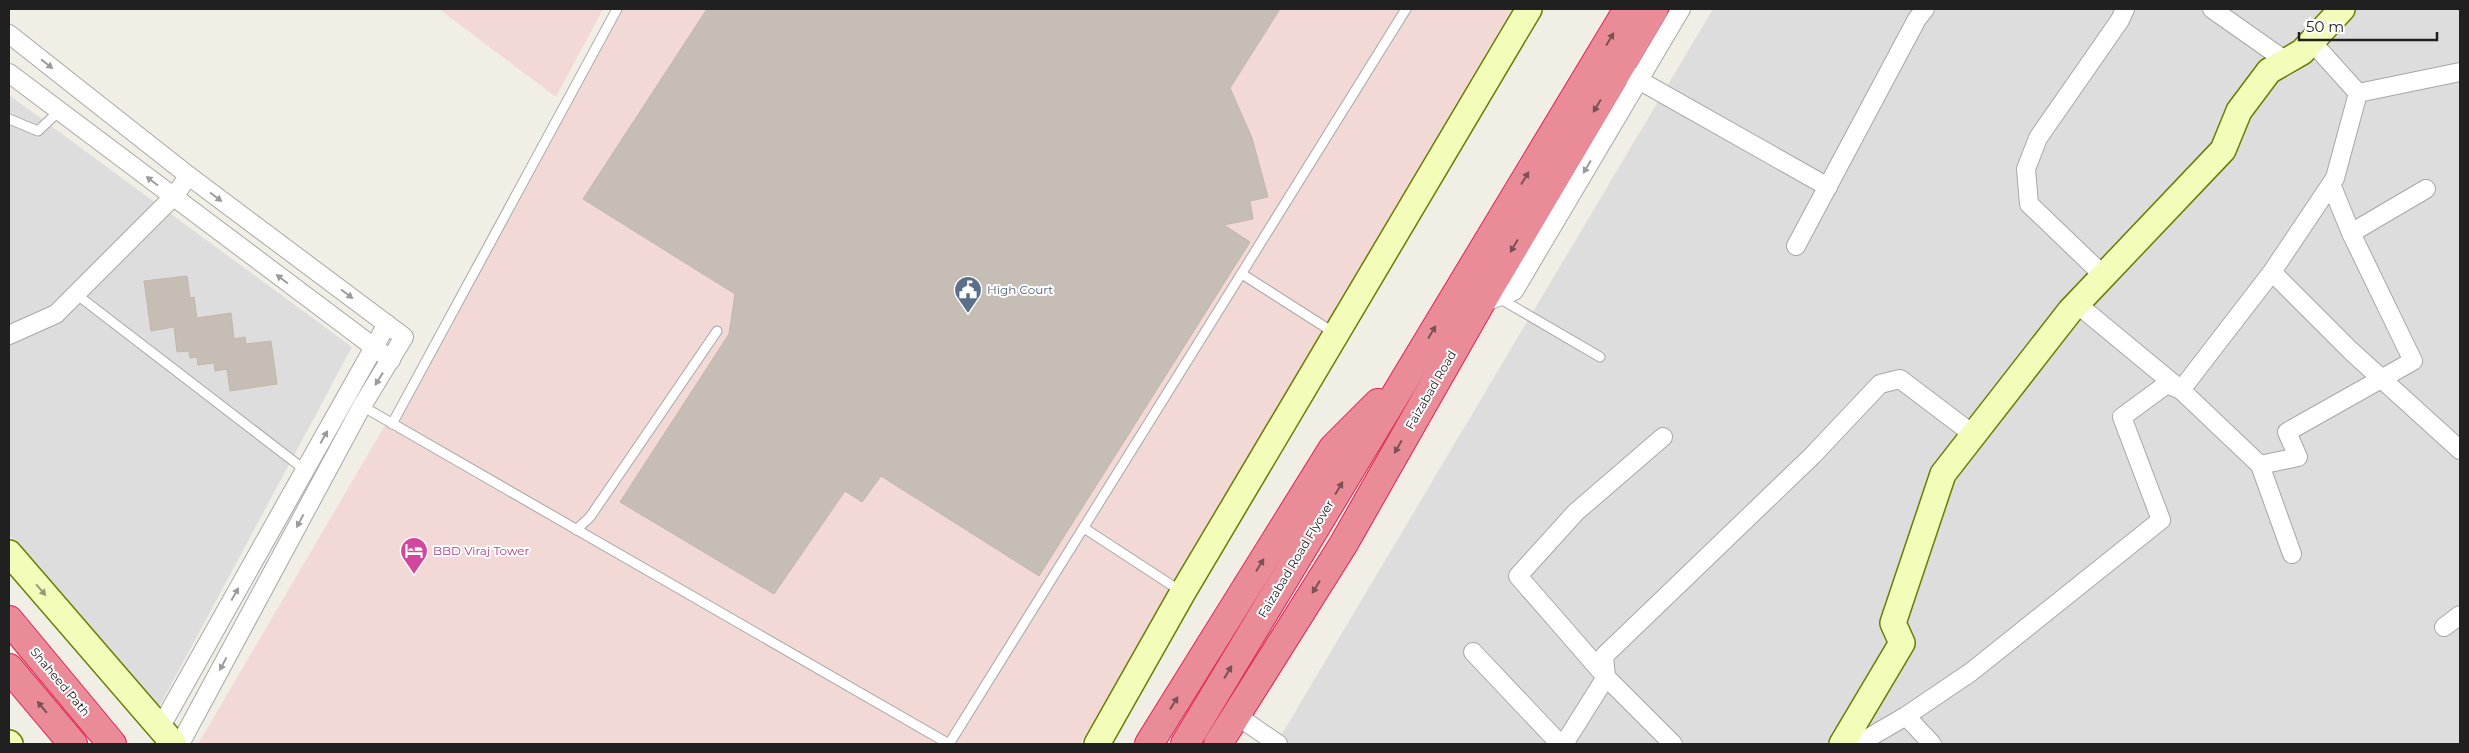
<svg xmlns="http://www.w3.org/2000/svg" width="2469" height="753" viewBox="0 0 2469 753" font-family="Montserrat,sans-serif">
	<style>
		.residential { fill: #dedddd }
		.commercial { fill: #f2d9d6 }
		.building { fill: #c6beb5; stroke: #c3b6a8 }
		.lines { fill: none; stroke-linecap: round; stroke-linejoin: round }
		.lane-casing { stroke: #a7a7a7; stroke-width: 11 }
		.street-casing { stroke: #a7a7a7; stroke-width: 20 }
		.secondary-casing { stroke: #677e01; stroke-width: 28 }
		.highway-casing { stroke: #e22155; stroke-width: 30 }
		.lane { stroke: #fff; stroke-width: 9 }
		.street { stroke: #fff; stroke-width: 18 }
		.secondary { stroke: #f4fcba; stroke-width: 25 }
		.highway { stroke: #ea8c97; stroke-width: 28 }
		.oneway { fill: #7b5156 }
		.oneway2 { fill: #9b9b9b }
		.oneway3 { fill: #959975 }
		.labels { text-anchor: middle; stroke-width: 4; stroke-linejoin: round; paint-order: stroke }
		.service-label { font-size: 12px; fill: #4e5e75; stroke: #fff; text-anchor: start }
		.street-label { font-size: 12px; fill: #202020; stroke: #fff }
		.hotel-label { font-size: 12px; fill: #b23c85; stroke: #fff; text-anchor: start }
	</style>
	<rect width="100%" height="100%" fill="#f1eee6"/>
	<g class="residential">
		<polygon points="1713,9 2460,9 2460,744 1276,744"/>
		<polygon points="9,95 352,347 158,709 9,535"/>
	</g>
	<g class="commercial">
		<polygon points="439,9 603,9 556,97"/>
		<polygon points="611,9 1512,9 1080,744 198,744 438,335"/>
	</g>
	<g class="building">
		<polygon points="707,9 1280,9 1230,88 1252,138 1268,197 1250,201 1253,219 1224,225 1250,242 1039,576 881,476 862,502 845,491 774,594 620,502 729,334 735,294 583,199"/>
		<polygon points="187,276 190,298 194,297 197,318 231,313 234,339 245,337 246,344 271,341 277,384 230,391 227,369 215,371 214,363 198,365 197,357 190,358 189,351 177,352 174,327 151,331 144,281"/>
	</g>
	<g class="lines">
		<defs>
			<g id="lane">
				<polyline points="9,119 38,131 58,112"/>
				<polyline points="1242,274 1336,334"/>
				<polyline points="76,294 305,470"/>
				<polyline points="1499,298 1600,357"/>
				<polyline points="362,406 949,744"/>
				<polyline points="392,424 617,9"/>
				<polyline points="1084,528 1182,592"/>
				<polyline points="576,530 590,517 717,331"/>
				<polyline points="949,744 1406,9"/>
			</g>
			<g id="street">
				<polyline points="2212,9 2286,61"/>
				<polyline points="9,34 189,176 404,337 362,406 180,744"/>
				<polyline points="2312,42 2358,93 2460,72"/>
				<polyline points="9,73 391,360"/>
				<polyline points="1628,74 1828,187"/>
				<polyline points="2351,233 2426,189"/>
				<polyline points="1796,246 1917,19 1925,9"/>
				<polyline points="2272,272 2351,351 2460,450"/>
				<polyline points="2104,276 2029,204 2026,169 2038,138 2120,20 2125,9"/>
				<polyline points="1480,304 1514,291 1681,9"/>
				<polyline points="2077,304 2181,390 2260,465 2298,457 2287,432 2413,361 2351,233 2331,184"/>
				<polyline points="9,335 56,314 173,197 189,176"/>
				<polyline points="2260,465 2292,554"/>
				<polyline points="2444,627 2460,615"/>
				<polyline points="1473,652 1560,744"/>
				<polyline points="1236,715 1278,744"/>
				<polyline points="1906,716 1932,744"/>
				<polyline points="160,728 387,324"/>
				<polyline points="1564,744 1606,677 1518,576 1576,512 1663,437"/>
				<polyline points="1673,744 1606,677 1604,656 1813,455 1880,384 1900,379 1974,435"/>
				<polyline points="1858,744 1906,716 1971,672 2161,520 2122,417 2167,384 2181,390 2272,272 2335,178 2358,93"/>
			</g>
			<g id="secondary">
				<polyline points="9,553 174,744"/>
				<polyline points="9,743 10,744"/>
				<polyline points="1097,744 1183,592 1529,9"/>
				<polyline points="1842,744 1902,643 1893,623 1943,474 2070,311 2223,150 2239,111 2269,71 2302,52 2342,9"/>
			</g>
			<g id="highway">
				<polyline points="9,620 112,744"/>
				<polyline points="9,668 73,744"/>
				<polyline points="1149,744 1333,448 1378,403"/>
				<polyline points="1185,744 1628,9"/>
				<polyline points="1218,744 1343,545 1480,304 1654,9"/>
			</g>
		</defs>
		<use href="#lane" class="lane-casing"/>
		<use href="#street" class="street-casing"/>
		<use href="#secondary" class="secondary-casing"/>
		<use href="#highway" class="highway-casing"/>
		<use href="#lane" class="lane"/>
		<use href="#street" class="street"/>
		<use href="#secondary" class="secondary"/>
		<use href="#highway" class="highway"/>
	</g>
	<defs><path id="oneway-solid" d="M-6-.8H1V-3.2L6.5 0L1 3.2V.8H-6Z" transform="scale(1.25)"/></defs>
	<g class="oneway">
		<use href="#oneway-solid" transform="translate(1610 39) rotate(-59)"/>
		<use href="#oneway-solid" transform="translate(1597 106) rotate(121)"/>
		<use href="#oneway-solid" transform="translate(1525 178) rotate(-59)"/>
		<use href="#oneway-solid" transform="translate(1514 246) rotate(121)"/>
		<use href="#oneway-solid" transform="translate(1432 332) rotate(-59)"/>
		<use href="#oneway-solid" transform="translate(1398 447) rotate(120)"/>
		<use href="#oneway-solid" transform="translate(1339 488) rotate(-59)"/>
		<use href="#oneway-solid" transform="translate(1260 565) rotate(-58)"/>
		<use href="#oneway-solid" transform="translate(1316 587) rotate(122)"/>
		<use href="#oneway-solid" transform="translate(1228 672) rotate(-59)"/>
		<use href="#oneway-solid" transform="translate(1174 703) rotate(-58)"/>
		<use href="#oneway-solid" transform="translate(42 707) rotate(-130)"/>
	</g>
	<g class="oneway2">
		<use href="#oneway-solid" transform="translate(47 64) rotate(38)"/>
		<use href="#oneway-solid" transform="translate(1587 167) rotate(121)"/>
		<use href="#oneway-solid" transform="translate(152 181) rotate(-143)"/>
		<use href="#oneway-solid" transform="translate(216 197) rotate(37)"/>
		<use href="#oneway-solid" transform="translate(282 279) rotate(-143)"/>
		<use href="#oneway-solid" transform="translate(347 294) rotate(37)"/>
		<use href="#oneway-solid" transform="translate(379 379) rotate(122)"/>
		<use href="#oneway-solid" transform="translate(324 437) rotate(-61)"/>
		<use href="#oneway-solid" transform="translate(300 521) rotate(118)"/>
		<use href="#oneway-solid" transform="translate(235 594) rotate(-61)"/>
		<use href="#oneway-solid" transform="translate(223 664) rotate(118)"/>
	</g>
	<use class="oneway3" href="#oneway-solid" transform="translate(41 590) rotate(49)"/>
	<defs>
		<symbol id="civic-pin" viewBox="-11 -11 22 30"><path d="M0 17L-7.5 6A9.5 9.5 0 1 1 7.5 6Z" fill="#5c6f8a" stroke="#fff"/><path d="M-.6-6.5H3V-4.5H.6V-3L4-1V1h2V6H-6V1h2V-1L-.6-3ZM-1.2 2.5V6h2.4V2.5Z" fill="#fff"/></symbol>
		<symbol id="hotel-pin" viewBox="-11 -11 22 30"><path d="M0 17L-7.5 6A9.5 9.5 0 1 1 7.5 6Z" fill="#d1479c" stroke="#fff"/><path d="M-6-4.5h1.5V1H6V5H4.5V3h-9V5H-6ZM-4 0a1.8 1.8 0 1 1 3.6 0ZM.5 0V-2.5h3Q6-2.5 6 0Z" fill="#fff"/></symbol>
	</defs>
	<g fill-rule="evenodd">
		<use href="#civic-pin" x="952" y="274" width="32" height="43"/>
		<use href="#hotel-pin" x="398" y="535" width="32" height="43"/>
	</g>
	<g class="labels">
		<g class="service-label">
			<text x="987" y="294">High Court</text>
		</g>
		<g class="street-label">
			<text transform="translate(1431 390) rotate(-60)" y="4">Faizabad Road</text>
			<text transform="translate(1296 559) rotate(-59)" y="4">Faizabad Road Flyover</text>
			<text transform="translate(60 682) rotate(50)" y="4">Shaheed Path</text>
		</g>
		<g class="hotel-label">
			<text x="433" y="555">BBD Viraj Tower</text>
		</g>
	</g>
	<rect width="2469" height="753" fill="none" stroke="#202020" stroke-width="20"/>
	<path d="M2299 32v8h138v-8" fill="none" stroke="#202020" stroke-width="2.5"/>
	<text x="2306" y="32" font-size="15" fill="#202020" stroke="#ffffff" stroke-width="4" paint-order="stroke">50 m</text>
</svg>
